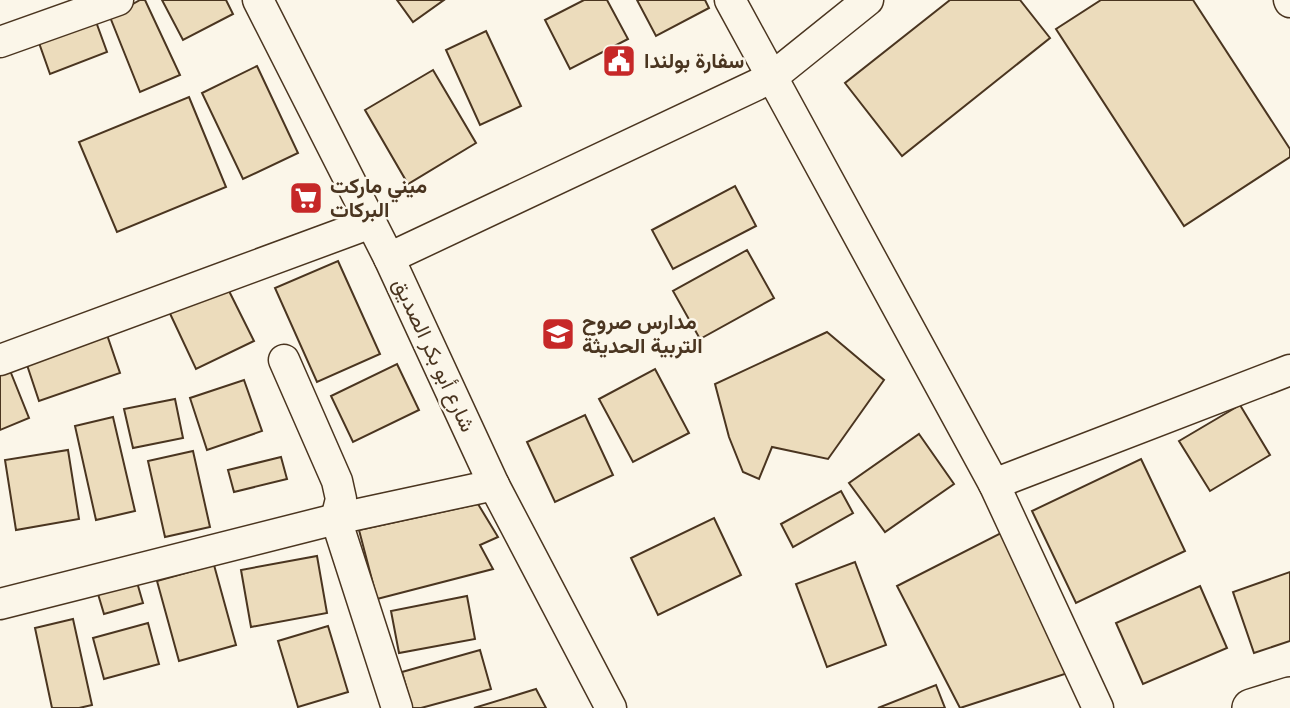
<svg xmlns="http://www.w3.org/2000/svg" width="1290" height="708" viewBox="0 0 1290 708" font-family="Lato,Vazirmatn,sans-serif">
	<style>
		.building { fill: #ecdcbc; stroke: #4a3520; stroke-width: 2 }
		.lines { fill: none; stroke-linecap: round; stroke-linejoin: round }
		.minor-casing { stroke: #4a3520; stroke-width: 33 }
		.tertiary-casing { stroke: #4a3520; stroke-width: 40 }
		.minor { stroke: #fbf6e9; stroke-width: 30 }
		.tertiary { stroke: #fbf6e9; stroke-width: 37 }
		.labels { text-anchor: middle; stroke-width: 5; stroke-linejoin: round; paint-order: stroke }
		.poi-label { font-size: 21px; font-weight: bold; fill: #4a3520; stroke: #fbf6e9; text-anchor: start }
		.street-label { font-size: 21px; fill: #4a3520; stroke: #fbf6e9 }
	</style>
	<rect width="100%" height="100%" fill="#fbf6e9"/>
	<g class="building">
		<polygon points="140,0 145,0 180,75 140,92 110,17"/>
		<polygon points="162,0 226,0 233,14 183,40"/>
		<polygon points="397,0 444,0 413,22"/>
		<polygon points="584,0 607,0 628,39 570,69 545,20"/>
		<polygon points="637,0 705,0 709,8 656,36"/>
		<polygon points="950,0 1020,0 1050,38 902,156 845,83"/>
		<polygon points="1101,0 1193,0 1290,149 1290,157 1184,226 1056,29"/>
		<polygon points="95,19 107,52 50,74 38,40"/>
		<polygon points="486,31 521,106 480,125 446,50"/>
		<polygon points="257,66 298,153 243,179 202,93"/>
		<polygon points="433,70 476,143 408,184 365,110"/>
		<polygon points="189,97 226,187 117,232 79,142"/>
		<polygon points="735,186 756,226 673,269 652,230"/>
		<polygon points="747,250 774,298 700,339 673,291"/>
		<polygon points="338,261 380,354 317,382 275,288"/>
		<polygon points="226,285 254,341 196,369 166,305"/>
		<polygon points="104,326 120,373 39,401 23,353"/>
		<polygon points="827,332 884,380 828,459 772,447 759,479 743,472 729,437 715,384"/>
		<polygon points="7,363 29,418 0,430 0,366"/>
		<polygon points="397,364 419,410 353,442 331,396"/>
		<polygon points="655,369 689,433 633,462 599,399"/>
		<polygon points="244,380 262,431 207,450 190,398"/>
		<polygon points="175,399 183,438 133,448 124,409"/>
		<polygon points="1240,405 1270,455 1210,491 1179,441"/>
		<polygon points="585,415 613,475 555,502 527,442"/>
		<polygon points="113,417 135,511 96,520 75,426"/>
		<polygon points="919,434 954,484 885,532 849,483"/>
		<polygon points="68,450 79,519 16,530 5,460"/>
		<polygon points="193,451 210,527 165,537 148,461"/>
		<polygon points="281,457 287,479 234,492 228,470"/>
		<polygon points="1141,459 1185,551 1076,603 1032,511"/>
		<polygon points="841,491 853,513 793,547 781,524"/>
		<polygon points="478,504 498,537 480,545 493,569 377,599 359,530"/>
		<polygon points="714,518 741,575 658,615 631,558"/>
		<polygon points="1001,533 1074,671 960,708 897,586"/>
		<polygon points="317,556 327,613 251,627 241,570"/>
		<polygon points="855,562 886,645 827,667 796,584"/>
		<polygon points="214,565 236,645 179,661 157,581"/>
		<polygon points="134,572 143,603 104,614 95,584"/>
		<polygon points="1290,572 1290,641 1254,653 1233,592"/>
		<polygon points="1200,586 1227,648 1143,684 1116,623"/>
		<polygon points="467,596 475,639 399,653 391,611"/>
		<polygon points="73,619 92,705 79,708 52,708 35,628"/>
		<polygon points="148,623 159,664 104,679 93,638"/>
		<polygon points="328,626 348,692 298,707 278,641"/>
		<polygon points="480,650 491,689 421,708 412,708 402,672"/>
		<polygon points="936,685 945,708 878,708"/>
		<polygon points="536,689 546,708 474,708"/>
	</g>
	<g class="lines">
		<defs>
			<g id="minor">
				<polyline points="258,0 389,258 494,485 611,708"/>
				<polyline points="730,0 994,484 1098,708"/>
				<polyline points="1289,0 1290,2"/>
				<polyline points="0,42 118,0"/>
				<polyline points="389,258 771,78 868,0"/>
				<polyline points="0,360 371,223"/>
				<polyline points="284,360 337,481 341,499 336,519 397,708"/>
				<polyline points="994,484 1290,370"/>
				<polyline points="0,604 336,519 494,485"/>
			</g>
			<polyline id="tertiary" points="1251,708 1290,696"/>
		</defs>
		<use href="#minor" class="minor-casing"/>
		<use href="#tertiary" class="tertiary-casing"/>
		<use href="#minor" class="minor"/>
		<use href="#tertiary" class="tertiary"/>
	</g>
	<defs>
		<symbol id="civic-square" viewBox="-11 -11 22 22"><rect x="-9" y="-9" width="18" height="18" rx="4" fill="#c62828" stroke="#fbf6e9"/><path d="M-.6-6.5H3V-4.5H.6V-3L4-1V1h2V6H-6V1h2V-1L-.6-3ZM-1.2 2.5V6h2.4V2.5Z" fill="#fff"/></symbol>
		<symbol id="supermarket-square" viewBox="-11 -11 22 22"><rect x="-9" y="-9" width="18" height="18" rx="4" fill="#c62828" stroke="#fbf6e9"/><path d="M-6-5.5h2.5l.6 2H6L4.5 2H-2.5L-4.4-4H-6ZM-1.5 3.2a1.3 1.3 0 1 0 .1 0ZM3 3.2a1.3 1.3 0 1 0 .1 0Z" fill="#fff"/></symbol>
		<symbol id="school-square" viewBox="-11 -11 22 22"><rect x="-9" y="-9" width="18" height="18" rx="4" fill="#c62828" stroke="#fbf6e9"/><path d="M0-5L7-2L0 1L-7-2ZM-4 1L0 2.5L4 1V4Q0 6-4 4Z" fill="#fff"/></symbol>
	</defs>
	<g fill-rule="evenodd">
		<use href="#civic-square" x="600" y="42" width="38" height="38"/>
		<use href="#supermarket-square" x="287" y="179" width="38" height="38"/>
		<use href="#school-square" x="539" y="315" width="38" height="38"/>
	</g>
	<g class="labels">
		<g class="poi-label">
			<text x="644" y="68">سفارة بولندا</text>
			<text x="330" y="193">ميني ماركت<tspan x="330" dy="24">البركات</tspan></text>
			<text x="582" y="329">مدارس صروح<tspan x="582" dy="24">التربية الحديثة</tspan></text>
		</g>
		<g class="street-label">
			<text transform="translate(434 355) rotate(65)" y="7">شارع أبو بكر الصديق</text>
		</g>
	</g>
</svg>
